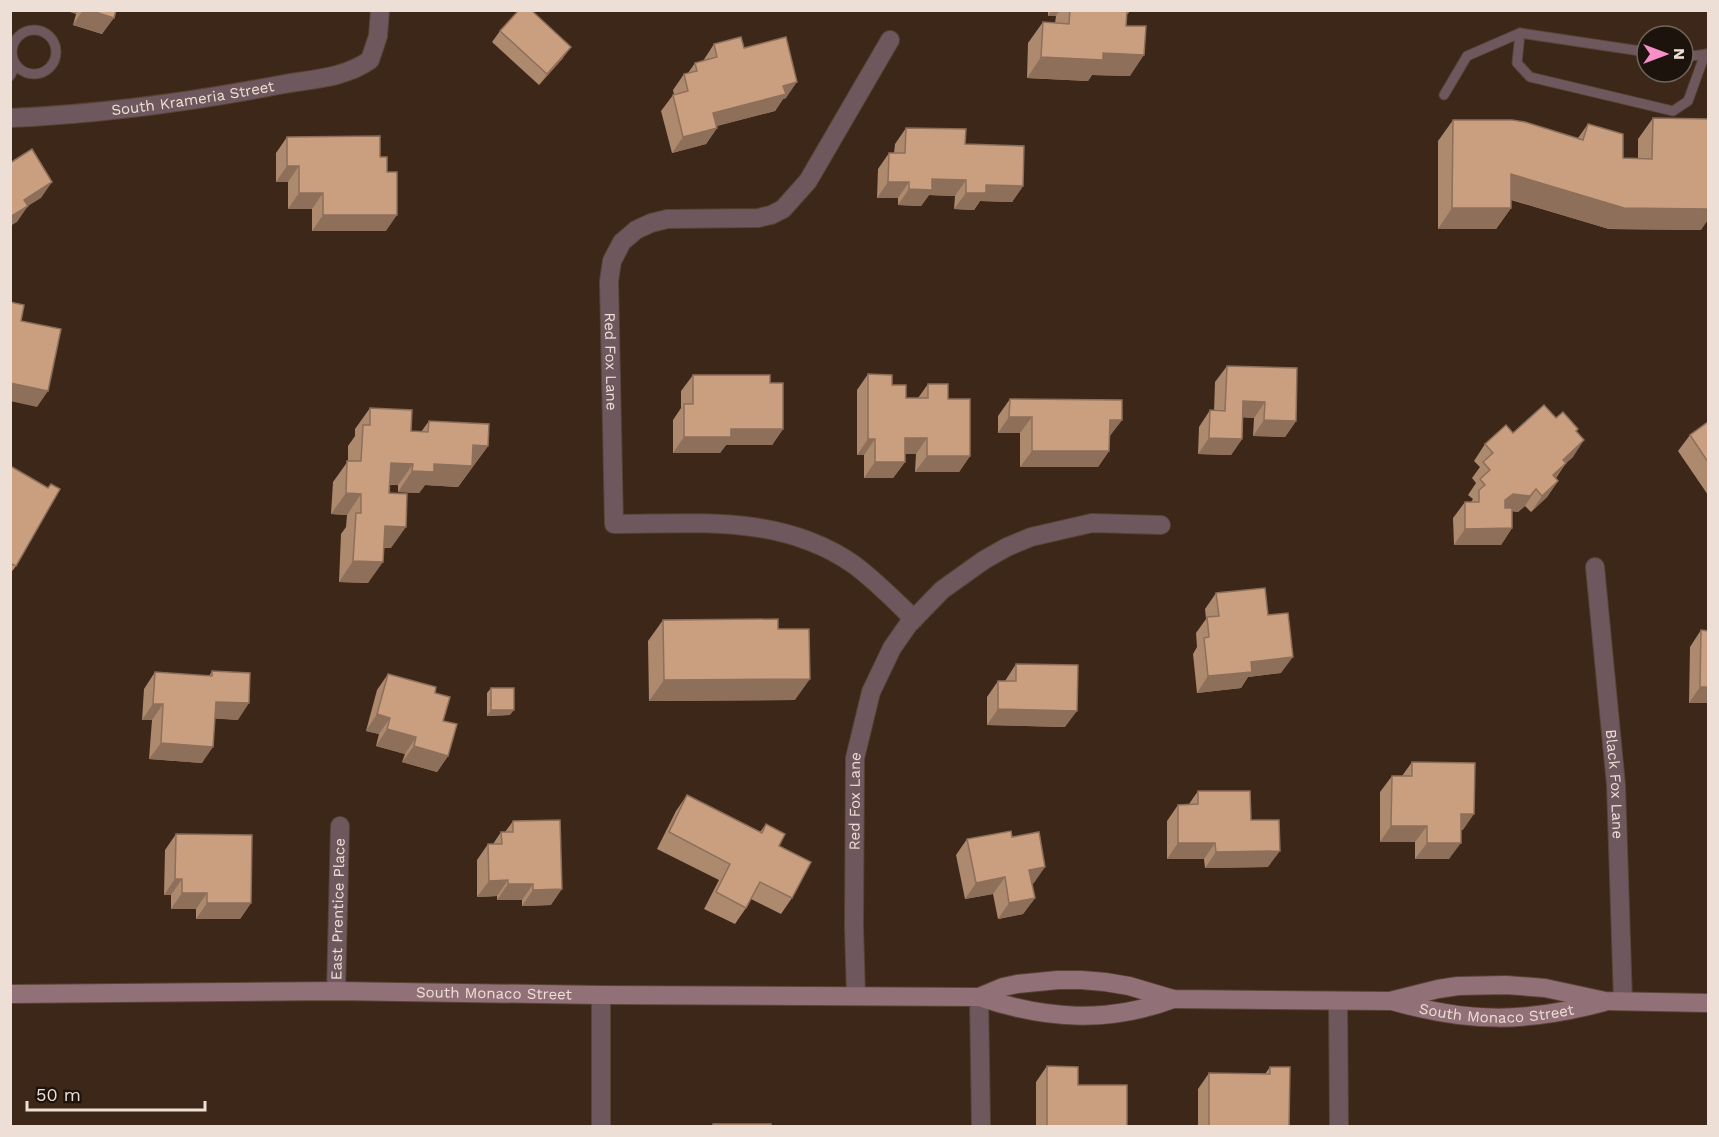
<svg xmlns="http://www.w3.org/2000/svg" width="1719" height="1137" viewBox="0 0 1719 1137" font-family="'Work Sans',sans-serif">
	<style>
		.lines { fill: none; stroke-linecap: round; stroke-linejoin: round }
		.lane-casing { stroke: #584436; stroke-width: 11 }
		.street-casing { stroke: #584436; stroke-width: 20 }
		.secondary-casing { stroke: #584436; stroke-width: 20 }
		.lane { stroke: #6e585d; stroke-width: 9 }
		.street { stroke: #6e585d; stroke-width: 18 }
		.secondary { stroke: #927078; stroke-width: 18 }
		.wall { fill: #ad896e }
		.shaded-wall { fill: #8d6f5a }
		.building { fill: #c99f80; stroke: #8d6f5a; stroke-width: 1.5 }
		.labels { text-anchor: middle; stroke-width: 6; stroke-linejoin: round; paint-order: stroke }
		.street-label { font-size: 15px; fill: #eddfd5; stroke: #1c130c }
	</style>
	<rect width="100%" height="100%" fill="#3c2718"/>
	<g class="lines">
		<defs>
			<g id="lane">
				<circle cx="34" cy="52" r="22"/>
				<polyline points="1520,33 1517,63 1530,77 1673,111 1688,101 1705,54"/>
				<polyline points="1683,57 1708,54"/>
				<polyline points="10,76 16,65"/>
				<polyline points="1444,95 1467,56 1520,33 1647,52"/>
			</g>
			<g id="street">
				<path id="s1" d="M 890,40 L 808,181 L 783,209 L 771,215 L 758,218 L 667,219 L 651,223 L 636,230 L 622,242 L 612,261 L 609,281 L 614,524 C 697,524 780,514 853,564 C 875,580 894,600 914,619"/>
				<path id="s2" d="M 10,118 C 101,114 190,102 279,85 C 310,79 343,79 370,60 L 378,36 L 380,10"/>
				<path id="s3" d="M 1595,567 L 1616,785 L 1623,1001"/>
				<path id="s4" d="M 336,991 L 340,826"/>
				<path id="s5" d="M 856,996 L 854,927 L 855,758 L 871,692 L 892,648 L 908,625 L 942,590 L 984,560 L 1007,547 L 1031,537 L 1092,523 L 1161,525"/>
				<polyline points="979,997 981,1126"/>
				<polyline points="1338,1001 1339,1126"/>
				<polyline points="601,1126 601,995"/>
			</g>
			<g id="secondary">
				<path id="s6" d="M 10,994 L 336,991 L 601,995 L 979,997 C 1045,1019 1107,1024 1173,999"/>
				<polyline points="979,997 1003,987 1017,984 1058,980 1081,980 1105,982 1129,986 1173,999 1390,1001 1438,989 1458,986 1506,985 1545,988 1605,1001 1708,1003"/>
				<path id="s7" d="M 1392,1001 C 1469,1023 1526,1023 1604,1002"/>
			</g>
		</defs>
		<use href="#lane" class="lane-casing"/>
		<use href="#street" class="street-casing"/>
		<use href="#secondary" class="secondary-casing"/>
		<use href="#lane" class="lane"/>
		<use href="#street" class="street"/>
		<use href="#secondary" class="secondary"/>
	</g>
	<g class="wall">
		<polygon points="65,10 116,10 102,34 73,25 76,14"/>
		<polygon points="1048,10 1130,10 1128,14 1127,14 1126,26 1130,76 1092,75 1088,81 1027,78 1028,43 1043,22 1055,23 1056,16 1048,16"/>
		<polygon points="500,31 563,58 539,85 492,42"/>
		<polygon points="714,44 744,48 786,98 783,99 775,111 716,126 717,128 706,144 672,153 661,111 673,95 674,95 673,90 684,74 688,73 695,63 703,61"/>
		<polygon points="1653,118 1701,230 1609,229 1511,200 1511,208 1496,229 1438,229 1438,141 1453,120 1578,138 1588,124 1623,158 1638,158 1638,139"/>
		<polygon points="906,128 965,144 1023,186 1012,202 980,201 974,210 954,209 955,196 929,195 921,206 898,205 898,198 877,198 878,169 889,153 894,153 895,144"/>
		<polygon points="287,137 380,157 386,231 312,231 312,209 288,209 288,182 276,182 276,153"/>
		<polygon points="1227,366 1296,421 1285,437 1253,436 1254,418 1243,417 1242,439 1231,455 1198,454 1199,427 1210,410 1214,411 1215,382"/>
		<polygon points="868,374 906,398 918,398 928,384 948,399 970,456 959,472 915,472 916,454 905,454 905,462 893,478 864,478 864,455 857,455 857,390"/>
		<polygon points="693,375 770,383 783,429 772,445 726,445 720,453 673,453 673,420 681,408 681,391"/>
		<polygon points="1010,399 1122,420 1109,436 1109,451 1098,467 1020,467 1020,433 998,433 998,416"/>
		<polygon points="370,408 411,431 421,432 429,421 488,446 458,487 425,485 419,493 398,492 398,485 390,485 391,548 384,548 368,583 339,582 341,534 346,527 347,515 331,514 333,482 348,461 348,446 355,436 355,429"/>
		<polygon points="1708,422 1708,495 1678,451 1690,435"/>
		<polygon points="1578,429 1576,432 1573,457 1566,463 1556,478 1558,481 1547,497 1531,512 1525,506 1518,512 1512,511 1512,528 1501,545 1454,545 1453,518 1465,502 1471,502 1473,499 1468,495 1476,483 1472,478 1480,467 1474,461 1485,444 1513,433"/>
		<polygon points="10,469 48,488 16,566 10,574"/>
		<polygon points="1216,593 1268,615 1281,673 1248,677 1241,688 1197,693 1193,654 1197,647 1196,633 1206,619 1205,609"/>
		<polygon points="663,620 778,629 795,700 649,701 648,641"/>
		<polygon points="1701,630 1708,703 1689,703 1690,647"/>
		<polygon points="1016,664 1065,727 987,725 987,697 998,681 1005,681"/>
		<polygon points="212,671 238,720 215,718 202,763 149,759 152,720 142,720 144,689 155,672 209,676"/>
		<polygon points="388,674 435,693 443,721 448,756 437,772 402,762 405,754 376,746 379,734 366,731 377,690"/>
		<polygon points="491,688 510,715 487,716 487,693"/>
		<polygon points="1412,762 1463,830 1461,830 1449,859 1415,859 1415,842 1380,842 1380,792 1392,776 1402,776"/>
		<polygon points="1198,791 1251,820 1268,867 1205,868 1204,859 1167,859 1167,821 1178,805 1189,804"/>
		<polygon points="687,795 760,832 766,824 779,846 792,898 781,914 751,899 746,908 735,924 704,909 719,880 657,849 676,811"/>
		<polygon points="513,821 551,905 522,906 522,900 497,900 497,896 477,897 477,860 488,844 493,844 501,832 505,832"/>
		<polygon points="176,834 251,903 240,919 196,919 196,909 171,909 171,895 164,895 165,850"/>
		<polygon points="1012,837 1034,883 1032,884 1035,898 1023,914 998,919 993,894 965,899 956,855 967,839"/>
		<polygon points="1047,1066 1078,1085 1127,1126 1036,1126 1036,1082"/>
		<polygon points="1270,1067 1289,1126 1198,1126 1198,1089 1209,1073 1265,1074"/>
	</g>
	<g class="shaded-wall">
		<polygon points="65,10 78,10 76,14"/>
		<polygon points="83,10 89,10 114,18 102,34 73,25"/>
		<polygon points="1051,10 1060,10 1056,16 1048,16"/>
		<polygon points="571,47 563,58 539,85 547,74"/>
		<polygon points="1103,53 1144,55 1130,76 1092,75 1088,81 1027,78 1041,57"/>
		<polygon points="797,82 786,98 783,99 775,111 702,130 713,113 783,86"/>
		<polygon points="717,128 706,144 672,153 683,137"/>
		<polygon points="287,166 299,166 288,182 276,182"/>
		<polygon points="1511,174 1708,209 1708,220 1701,230 1609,229 1496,195"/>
		<polygon points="932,179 966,180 955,196 929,195 921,206 898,205 909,189"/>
		<polygon points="52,182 41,198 28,206 17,222 10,226 10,217 24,200"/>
		<polygon points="888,182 909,182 898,198 877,198"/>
		<polygon points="986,185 1023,186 1012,202 980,201 974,210 954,209 966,193"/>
		<polygon points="299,193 323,193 312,209 288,209"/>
		<polygon points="1452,208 1511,208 1496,229 1438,229"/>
		<polygon points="323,215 397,215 386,231 312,231"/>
		<polygon points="10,383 48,391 37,407 10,401"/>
		<polygon points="1243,401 1265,402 1254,418 1232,417"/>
		<polygon points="1009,417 1032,417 1020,433 998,433"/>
		<polygon points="1110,420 1122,420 1110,436 1098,436"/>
		<polygon points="1264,420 1296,421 1285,437 1253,436"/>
		<polygon points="731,429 783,429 772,445 726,445 720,453 673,453 684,437"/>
		<polygon points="905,438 927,438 916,454 893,454"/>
		<polygon points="1209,438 1242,439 1231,455 1198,454"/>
		<polygon points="868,439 875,439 864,455 857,455"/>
		<polygon points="1584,440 1573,457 1551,476 1563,460"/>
		<polygon points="473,445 488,446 458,487 425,485 419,493 398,492 412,471 434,464"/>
		<polygon points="1032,451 1109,451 1098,467 1020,467"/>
		<polygon points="927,456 970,456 959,472 915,472"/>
		<polygon points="875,462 905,462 893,478 864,478"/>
		<polygon points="391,463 413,464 398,485 376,484"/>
		<polygon points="1566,463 1554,479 1553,475"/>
		<polygon points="1558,481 1547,497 1531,512 1542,496"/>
		<polygon points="1536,489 1525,506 1518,512 1502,510 1505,500 1513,494"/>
		<polygon points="346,493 361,494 347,515 331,514"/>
		<polygon points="385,526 406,527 391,548 370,547"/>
		<polygon points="1512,528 1501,545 1454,545 1465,529"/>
		<polygon points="353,561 383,562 368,583 339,582"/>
		<polygon points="1293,657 1281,673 1248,677 1241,688 1197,693 1208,676 1251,662"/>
		<polygon points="810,679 795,700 649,701 664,680"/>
		<polygon points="1700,687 1708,687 1708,703 1689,703"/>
		<polygon points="216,702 249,703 238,720 204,718"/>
		<polygon points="153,704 163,704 152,720 142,720"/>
		<polygon points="998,709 1077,711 1065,727 987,725"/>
		<polygon points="491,710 514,710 510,715 487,716"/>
		<polygon points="377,714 390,718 379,734 366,731"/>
		<polygon points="387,729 416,737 405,754 376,746"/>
		<polygon points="161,743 213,747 202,763 149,759"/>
		<polygon points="414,746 448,756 437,772 402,762"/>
		<polygon points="1461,814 1474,814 1463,830 1450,830"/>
		<polygon points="1391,826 1427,826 1415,842 1380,842"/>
		<polygon points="1178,843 1215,843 1204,859 1167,859"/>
		<polygon points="1427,843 1461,843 1449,859 1415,859"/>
		<polygon points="1280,851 1268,867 1205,868 1216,852"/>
		<polygon points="1045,867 1034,883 1018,886 1029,870"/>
		<polygon points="1005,877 993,894 965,899 976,883"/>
		<polygon points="175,879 182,879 171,895 164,895"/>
		<polygon points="508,880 497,896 477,897 489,881"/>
		<polygon points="508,884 533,884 522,900 497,900"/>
		<polygon points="562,889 551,905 522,906 533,890"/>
		<polygon points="182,893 207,893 196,909 171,909"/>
		<polygon points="1035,898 1023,914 998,919 1009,903"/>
		<polygon points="207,903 251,903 240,919 196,919"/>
	</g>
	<g class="building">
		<polygon points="89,10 116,10 114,18"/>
		<polygon points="519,10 531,10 571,47 547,74 500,31"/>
		<polygon points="1070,10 1127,10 1126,26 1146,26 1144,55 1103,53 1103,60 1041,57 1043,22 1069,24"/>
		<polygon points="741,37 744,48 786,37 797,82 783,86 786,94 713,113 717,128 683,137 673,95 688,91 684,74 697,71 695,63 717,57 714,44"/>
		<polygon points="1653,118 1708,119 1708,209 1624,208 1511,174 1511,208 1452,208 1453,120 1512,120 1525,122 1583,140 1588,124 1623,134 1623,158 1652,159"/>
		<polygon points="906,128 966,129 965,144 1024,146 1023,186 986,185 986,193 966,193 966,180 932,179 932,190 909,189 909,182 888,182 889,153 905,153"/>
		<polygon points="380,136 380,157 387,157 387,172 397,172 397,215 323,215 323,193 299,193 299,166 287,166 287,137"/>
		<polygon points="32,149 52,182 24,200 28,206 10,217 10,163"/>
		<polygon points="10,302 24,305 21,321 61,329 48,391 10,383"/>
		<polygon points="1227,366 1297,368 1296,421 1264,420 1265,402 1243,401 1242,439 1209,438 1210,410 1225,411"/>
		<polygon points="868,374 892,375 892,385 906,385 906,398 928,398 928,384 948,384 948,399 970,399 970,456 927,456 927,438 905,438 905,462 875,462 875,439 868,439"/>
		<polygon points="693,375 770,375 770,383 783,383 783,429 731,429 731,437 684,437 684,404 693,404"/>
		<polygon points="1010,399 1122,400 1122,420 1110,420 1109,451 1032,451 1032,417 1009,417"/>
		<polygon points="1544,405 1556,418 1563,412 1578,429 1576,431 1584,440 1563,460 1566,463 1553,475 1558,481 1542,496 1536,489 1530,496 1513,494 1505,500 1505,508 1512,508 1512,528 1465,529 1465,502 1479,502 1479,490 1485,485 1480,479 1490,470 1483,462 1493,453 1485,444 1506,425 1513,433"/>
		<polygon points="370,408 412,410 411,431 428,432 429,421 489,424 488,446 473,445 472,466 434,464 434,472 412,471 413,464 391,463 389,493 407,494 406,527 385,526 383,562 353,561 356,513 361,513 361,494 346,493 347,461 361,461 363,425 370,425"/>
		<polygon points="1708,422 1708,462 1690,435"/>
		<polygon points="12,467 48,488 51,484 60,489 16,566 10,563 10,470"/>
		<polygon points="1265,588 1268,615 1288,613 1293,657 1251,662 1252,672 1208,676 1204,638 1209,637 1207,617 1219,616 1216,593"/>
		<polygon points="778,619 778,629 809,629 810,679 664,680 663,620"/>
		<polygon points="1701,630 1708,631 1708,687 1700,687"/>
		<polygon points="1016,664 1078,665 1077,711 998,709 998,681 1016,681"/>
		<polygon points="212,671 250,673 249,703 216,702 213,747 161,743 163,704 153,704 155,672 212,676"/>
		<polygon points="388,674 436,687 435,693 450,697 443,721 457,724 448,756 414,746 416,737 387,729 390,718 377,714"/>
		<rect x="491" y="688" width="23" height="22"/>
		<polygon points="1412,762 1475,763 1474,814 1461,814 1461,843 1427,843 1427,826 1391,826 1392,776 1412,776"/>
		<polygon points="1198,791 1250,791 1251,820 1279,820 1280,851 1216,852 1215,843 1178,843 1178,805 1198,804"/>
		<polygon points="687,795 762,833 766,824 785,834 779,846 811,862 792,898 760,882 746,908 716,892 730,864 669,832"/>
		<polygon points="560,820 562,889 533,890 533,884 508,884 508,880 489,881 488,844 502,844 501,832 513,832 513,821"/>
		<polygon points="1011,831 1012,837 1039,832 1045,867 1029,870 1035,898 1009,903 1005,877 976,883 967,839"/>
		<polygon points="176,834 252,835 251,903 207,903 207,893 182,893 182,879 175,879"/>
		<polygon points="1047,1066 1078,1067 1078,1085 1127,1085 1127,1126 1047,1126"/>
		<polygon points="1270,1067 1290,1067 1289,1126 1209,1126 1209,1073 1270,1074"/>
		<rect x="713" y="1124" width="58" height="2"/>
	</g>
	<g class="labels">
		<g class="street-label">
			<text dy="5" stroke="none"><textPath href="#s2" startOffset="184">South Krameria Street</textPath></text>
			<text dy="5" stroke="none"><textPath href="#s1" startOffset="492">Red Fox Lane</textPath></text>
			<text dy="5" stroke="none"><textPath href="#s3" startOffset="218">Black Fox Lane</textPath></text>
			<text dy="5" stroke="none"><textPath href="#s5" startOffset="195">Red Fox Lane</textPath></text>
			<text dy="5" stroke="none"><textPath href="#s4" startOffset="82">East Prentice Place</textPath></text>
			<text dy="5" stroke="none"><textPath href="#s6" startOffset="484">South Monaco Street</textPath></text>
			<text dy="5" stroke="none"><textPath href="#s7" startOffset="106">South Monaco Street</textPath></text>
		</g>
	</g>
	<rect width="1719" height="1137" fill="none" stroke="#eddfd5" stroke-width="24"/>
	<g transform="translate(1665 54) rotate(90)"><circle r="28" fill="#1c130c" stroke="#70655c" stroke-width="1.5"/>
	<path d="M0-4.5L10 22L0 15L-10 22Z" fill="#f98fc9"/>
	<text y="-9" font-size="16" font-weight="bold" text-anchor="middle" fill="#eddfd5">N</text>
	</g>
	<path d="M27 1101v9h178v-9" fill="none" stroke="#eddfd5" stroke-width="3"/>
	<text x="36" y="1101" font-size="18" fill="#eddfd5" stroke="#1c130c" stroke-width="4.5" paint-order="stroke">50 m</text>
</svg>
